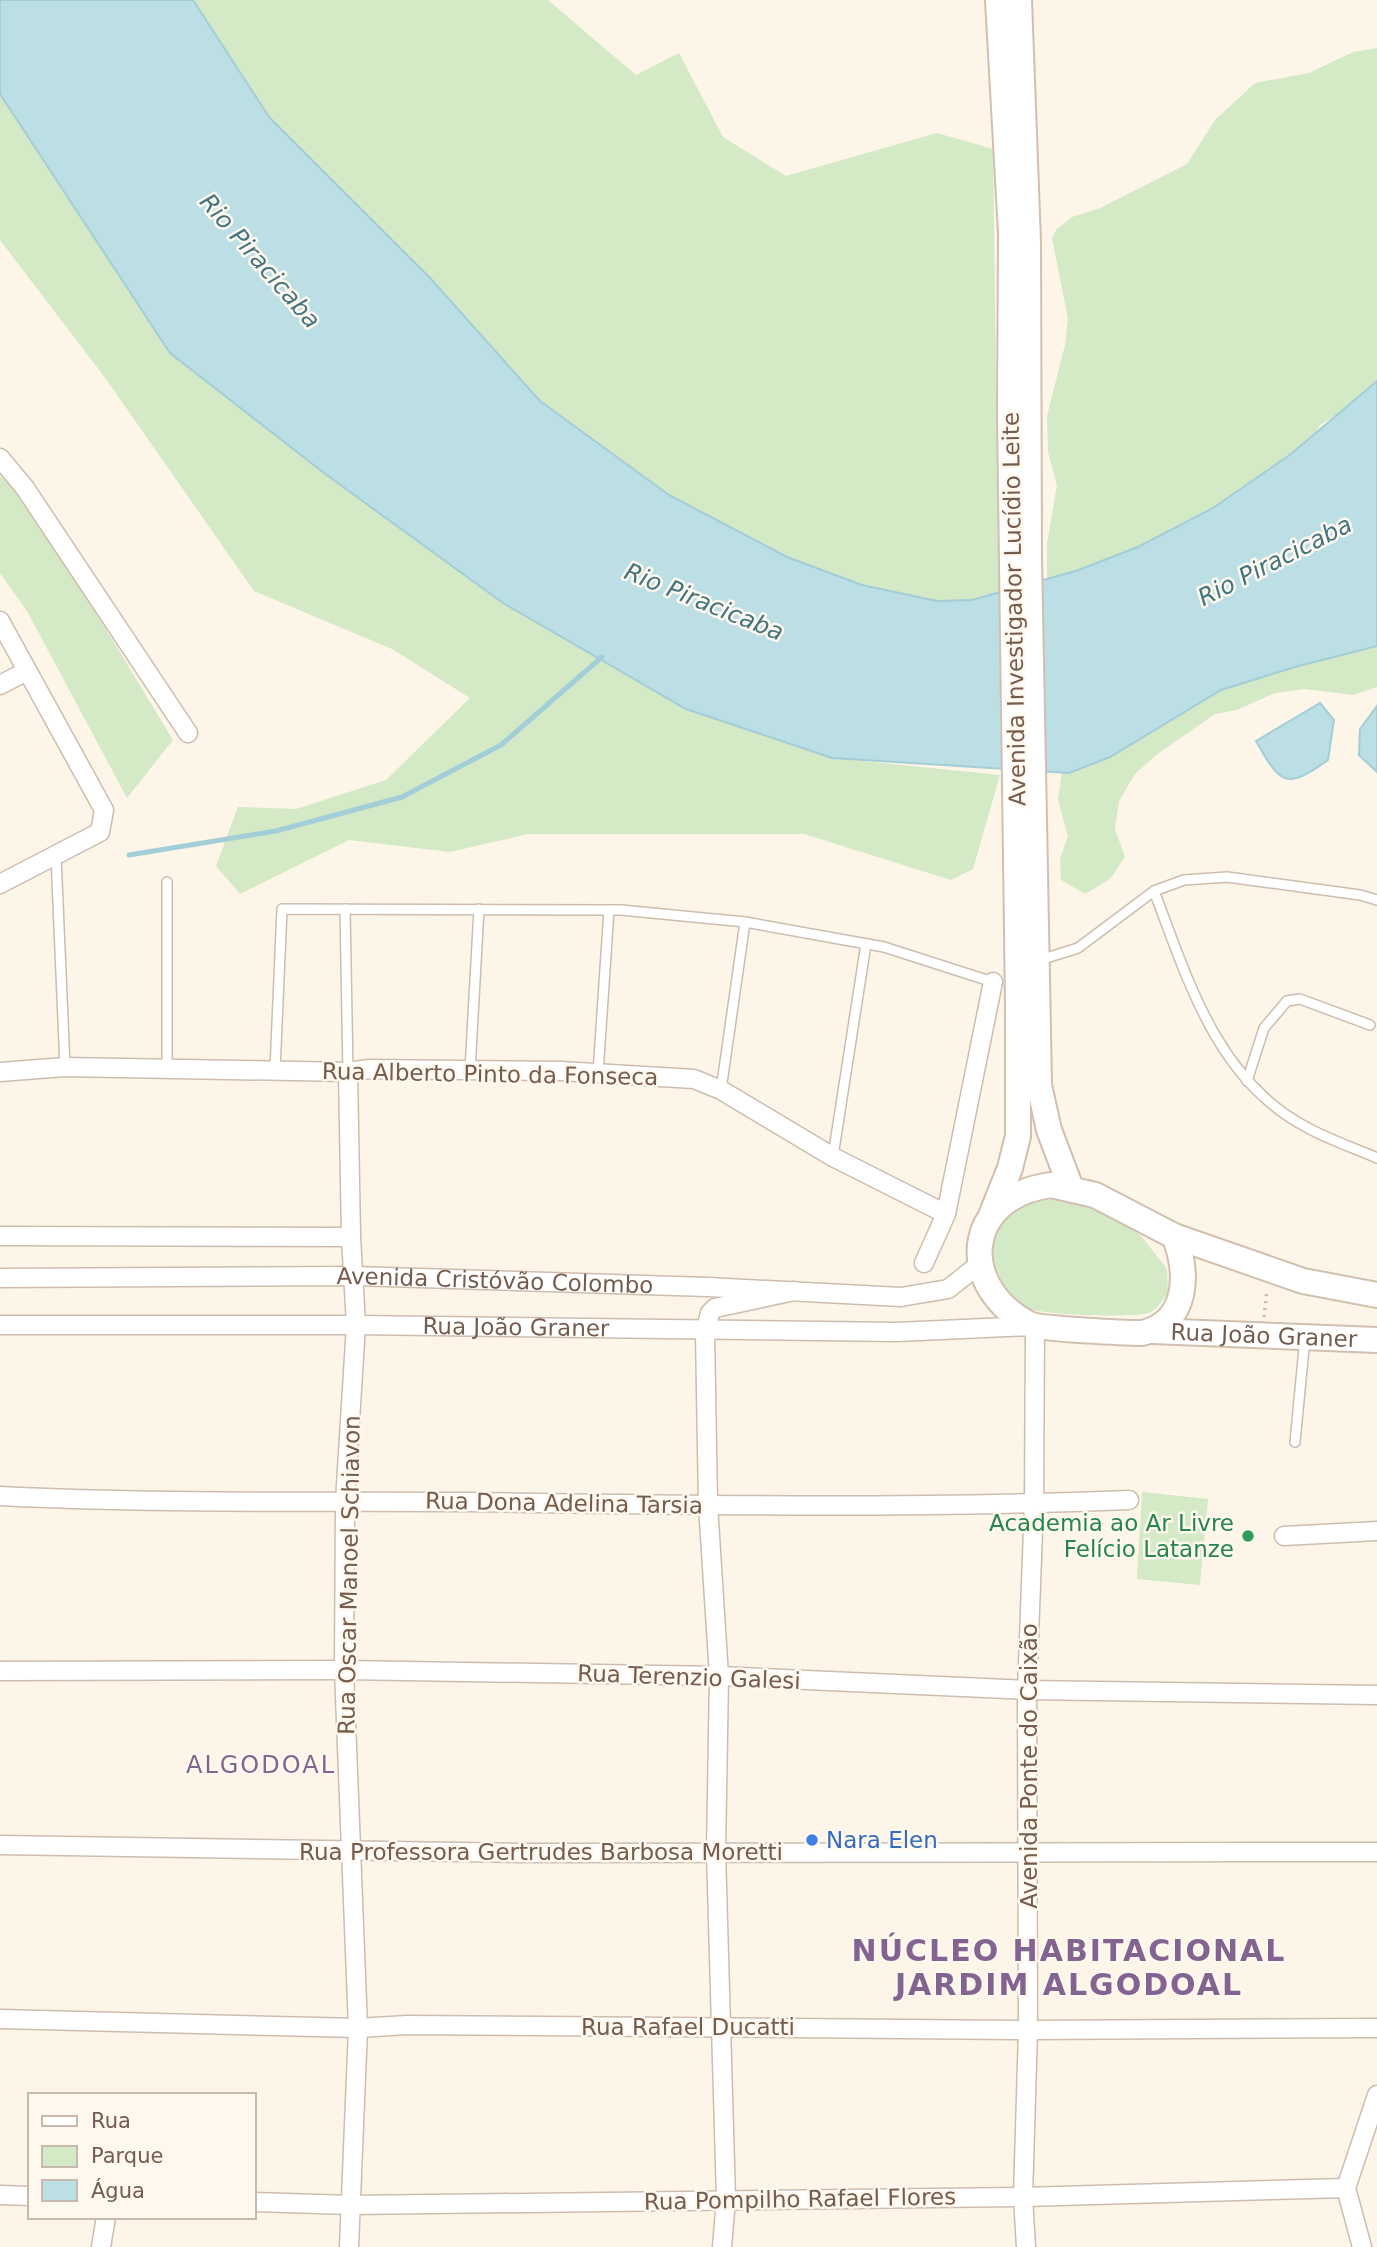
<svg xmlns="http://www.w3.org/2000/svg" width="1377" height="2247" viewBox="0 0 1377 2247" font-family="'DejaVu Sans',sans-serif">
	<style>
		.green { fill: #d4e9c6 }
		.water { fill: #bcdee5; stroke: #a3cdd7; stroke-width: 2 }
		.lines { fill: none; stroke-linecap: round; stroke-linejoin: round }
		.stream { stroke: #a3cdd7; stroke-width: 5 }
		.lane-casing { stroke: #cebdae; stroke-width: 12 }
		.street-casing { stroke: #cebdae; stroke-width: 21 }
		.secondary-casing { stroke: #d2bfae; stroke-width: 28 }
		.path { stroke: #d6b8a3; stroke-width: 3.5; stroke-dasharray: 2 5; stroke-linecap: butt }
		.lane { stroke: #fff; stroke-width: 9 }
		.street { stroke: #fff; stroke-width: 18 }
		.secondary { stroke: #fff; stroke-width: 24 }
		.leisure-dot { fill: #2e9e5b; stroke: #fef8ee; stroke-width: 2.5 }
		.shop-dot { fill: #3f7fe0; stroke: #fef8ee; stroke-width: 2.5 }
		.labels { text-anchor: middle; stroke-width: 5; stroke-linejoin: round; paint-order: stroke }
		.street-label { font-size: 23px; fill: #755c4c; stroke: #fef8ee }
		.leisure-label { font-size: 23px; fill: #27864d; stroke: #fef8ee; text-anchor: end }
		.shop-label { font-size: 23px; fill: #366cbe; stroke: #fef8ee; text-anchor: start }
		.water-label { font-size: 24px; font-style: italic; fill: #437581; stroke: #fef8ee }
		.neighbourhood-label { font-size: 24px; letter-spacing: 2px; fill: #836491; stroke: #fef8ee }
		.district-label { font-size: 30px; font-weight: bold; letter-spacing: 2px; fill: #836491; stroke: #fef8ee }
	</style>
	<rect width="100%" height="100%" fill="#fcf5e8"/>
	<g class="green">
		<polygon points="194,0 548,0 636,75 679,53 723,137 786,176 937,133 993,149 999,594 972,600 937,601 861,585 787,557 669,495 540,401 431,279 269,117"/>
		<polygon points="1377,48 1377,390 1320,425 1313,438 1204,532 1047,580 1047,544 1057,485 1048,452 1047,416 1065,345 1068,319 1052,238 1056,230 1072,217 1100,208 1187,164 1215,120 1255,83 1309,73 1353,52"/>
		<polygon points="0,94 170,353 324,473 503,603 686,709 832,758 1000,775 973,869 951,880 804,834 528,834 450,852 349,840 240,894 216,866 238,807 296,809 386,780 470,698 392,649 254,591 106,379 0,240"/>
		<polygon points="0,476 21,496 64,560 173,740 127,798 27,611 0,573"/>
		<polygon points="1377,612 1377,687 1353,695 1305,689 1275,693 1237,710 1215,714 1156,755 1135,774 1119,801 1115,829 1125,857 1110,879 1085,894 1061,880 1060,858 1068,837 1058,799 1062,772 1083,753"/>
		<path d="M 1070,1199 L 1111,1213 L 1142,1237 L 1167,1269 L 1168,1294 C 1162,1300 1157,1310 1149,1313 C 1135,1318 1039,1315 1027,1308 C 992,1286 977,1230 1017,1207 C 1030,1199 1055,1200 1070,1199 Z"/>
		<polygon points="1142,1492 1208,1499 1200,1585 1137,1579"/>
	</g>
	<g class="water">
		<polygon points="0,0 193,0 269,117 431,279 540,401 669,495 787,557 862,585 937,601 972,600 1079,570 1140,546 1213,508 1291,454 1377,381 1377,646 1295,667 1221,690 1110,757 1069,773 832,758 686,709 503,603 324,473 170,353 0,94"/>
		<path d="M 1320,703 L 1334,720 L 1328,760 C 1286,790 1281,785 1256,741 Z"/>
		<polygon points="1377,706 1377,772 1359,755 1360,729"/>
	</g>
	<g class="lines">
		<polyline class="stream" points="129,855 276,831 402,797 501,745 602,657"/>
		<defs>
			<g id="lane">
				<polyline points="56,856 65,1067"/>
				<path d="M 1154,891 C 1188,980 1217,1081 1308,1128 C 1330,1140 1354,1148 1377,1158"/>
				<polyline points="345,909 348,1072"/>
				<polyline points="1040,960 1078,948 1154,891 1184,880 1227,877 1360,895 1377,900"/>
				<polyline points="167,1069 167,882"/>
				<polyline points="275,1070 282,909 621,910 745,922 884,947 993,982"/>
				<polyline points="470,1070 479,909"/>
				<polyline points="598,1073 609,910"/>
				<polyline points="1247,1081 1264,1028 1287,1001 1300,999 1370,1025"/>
				<polyline points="721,1090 745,922"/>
				<polyline points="833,1156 866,944"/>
				<polyline points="1295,1442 1305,1338"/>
			</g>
			<g id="street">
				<polyline points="0,458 25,488 188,733"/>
				<polyline points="0,621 104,810 100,832 0,884"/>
				<polyline points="0,685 27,671"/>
				<polyline points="0,1072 65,1067 348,1072 369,1069 561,1071 694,1079 721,1090 833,1157 946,1214"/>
				<polyline points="348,1072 351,1237 356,1325 345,1501 344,1670 358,2028 349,2247"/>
				<polyline points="0,1236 351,1237"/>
				<polyline points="924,1263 946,1214 993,982"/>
				<path id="s1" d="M 0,1278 L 354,1276 L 708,1287 L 901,1297 L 948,1289 L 981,1263"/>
				<path id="s2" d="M 0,1325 L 356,1325 L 897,1332 L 1031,1326"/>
				<path d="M 0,1496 C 157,1504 314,1501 471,1502 C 690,1505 910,1509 1129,1500"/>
				<polyline points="1284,1536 1377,1531"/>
				<polyline points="0,1671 344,1670 719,1676 1027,1690 1377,1695"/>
				<polyline points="0,1845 519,1853 1377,1852"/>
				<polyline points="0,2019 358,2028 407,2025 1028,2030 1377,2028"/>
				<polyline points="0,2195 30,2196"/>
				<polyline points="254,2202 351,2205 1023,2197 1346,2188"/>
				<polyline points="101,2247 106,2217"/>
				<polyline points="722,2247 726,2199 716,1852 719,1676 708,1505 705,1332 710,1313 715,1308 794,1291"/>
				<polyline points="1026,2247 1023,2197 1028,2030 1027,1690 1034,1504 1035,1326"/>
				<polyline points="1362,2247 1346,2188 1377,2095"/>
			</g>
			<g id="secondary">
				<polyline points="1019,0 1028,242 1029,557 1039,1085 1049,1130 1071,1188"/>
				<path d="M 1051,1185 L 1095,1195 L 1174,1236 C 1189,1271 1189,1323 1142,1333 C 1127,1333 1039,1329 1029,1324 C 958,1287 962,1197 1051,1185 Z"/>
				<polyline points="992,1213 1010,1168 1018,1136 1018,1005 1010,414 1011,233 998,0"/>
				<polyline points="1174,1236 1303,1281 1377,1295"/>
				<path id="s3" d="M 1152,1331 L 1377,1340"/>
			</g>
		</defs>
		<use href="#lane" class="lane-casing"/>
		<use href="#street" class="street-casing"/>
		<use href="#secondary" class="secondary-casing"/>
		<polyline class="path" points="1264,1317 1267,1290"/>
		<use href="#lane" class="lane"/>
		<use href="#street" class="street"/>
		<use href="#secondary" class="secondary"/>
	</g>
	<circle class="leisure-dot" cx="1248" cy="1536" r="7"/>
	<circle class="shop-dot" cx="812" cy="1840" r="7"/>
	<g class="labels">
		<g class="street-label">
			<text transform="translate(1014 609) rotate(-91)" y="8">Avenida Investigador Lucídio Leite</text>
			<text transform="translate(490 1074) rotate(1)" y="8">Rua Alberto Pinto da Fonseca</text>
			<text dy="8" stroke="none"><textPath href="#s1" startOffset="495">Avenida Cristóvão Colombo</textPath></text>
			<text dy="8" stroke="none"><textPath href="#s2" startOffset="516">Rua João Graner</textPath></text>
			<text dy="8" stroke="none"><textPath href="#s3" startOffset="112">Rua João Graner</textPath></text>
			<text transform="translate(564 1503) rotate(1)" y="8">Rua Dona Adelina Tarsia</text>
			<text transform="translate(349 1575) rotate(-89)" y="8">Rua Oscar Manoel Schiavon</text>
			<text transform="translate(689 1677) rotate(2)" y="8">Rua Terenzio Galesi</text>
			<text transform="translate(1029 1766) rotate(-90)" y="8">Avenida Ponte do Caixão</text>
			<text x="541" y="1860">Rua Professora Gertrudes Barbosa Moretti</text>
			<text x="688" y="2035">Rua Rafael Ducatti</text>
			<text transform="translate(800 2199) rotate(-1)" y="8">Rua Pompilho Rafael Flores</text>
		</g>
		<g class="leisure-label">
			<text x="1234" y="1531">Academia ao Ar Livre<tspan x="1234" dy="26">Felício Latanze</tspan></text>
		</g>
		<g class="shop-label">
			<text x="826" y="1848">Nara Elen</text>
		</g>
		<g class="water-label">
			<text transform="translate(260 261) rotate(49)" y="8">Rio Piracicaba</text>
			<text transform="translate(1275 561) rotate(-27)" y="8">Rio Piracicaba</text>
			<text transform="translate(704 602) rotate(22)" y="8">Rio Piracicaba</text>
		</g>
		<g class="neighbourhood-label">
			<text x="261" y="1773">ALGODOAL</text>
		</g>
		<g class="district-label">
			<text x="1069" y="1961">NÚCLEO HABITACIONAL<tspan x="1069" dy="34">JARDIM ALGODOAL</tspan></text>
		</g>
	</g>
	<rect x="28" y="2093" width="228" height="126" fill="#fef8ee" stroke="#c7baad" stroke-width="2"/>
	<rect x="42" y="2116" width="35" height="10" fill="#ffffff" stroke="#c7baad" stroke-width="2"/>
	<text x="91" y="2128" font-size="21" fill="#755c4c">Rua</text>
	<rect x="42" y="2146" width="35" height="21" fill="#d4e9c6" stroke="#c7baad" stroke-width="2"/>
	<text x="91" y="2163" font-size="21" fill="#755c4c">Parque</text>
	<rect x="42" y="2180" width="35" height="21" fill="#bcdee5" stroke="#c7baad" stroke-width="2"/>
	<text x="91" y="2198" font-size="21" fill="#755c4c">Água</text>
</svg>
